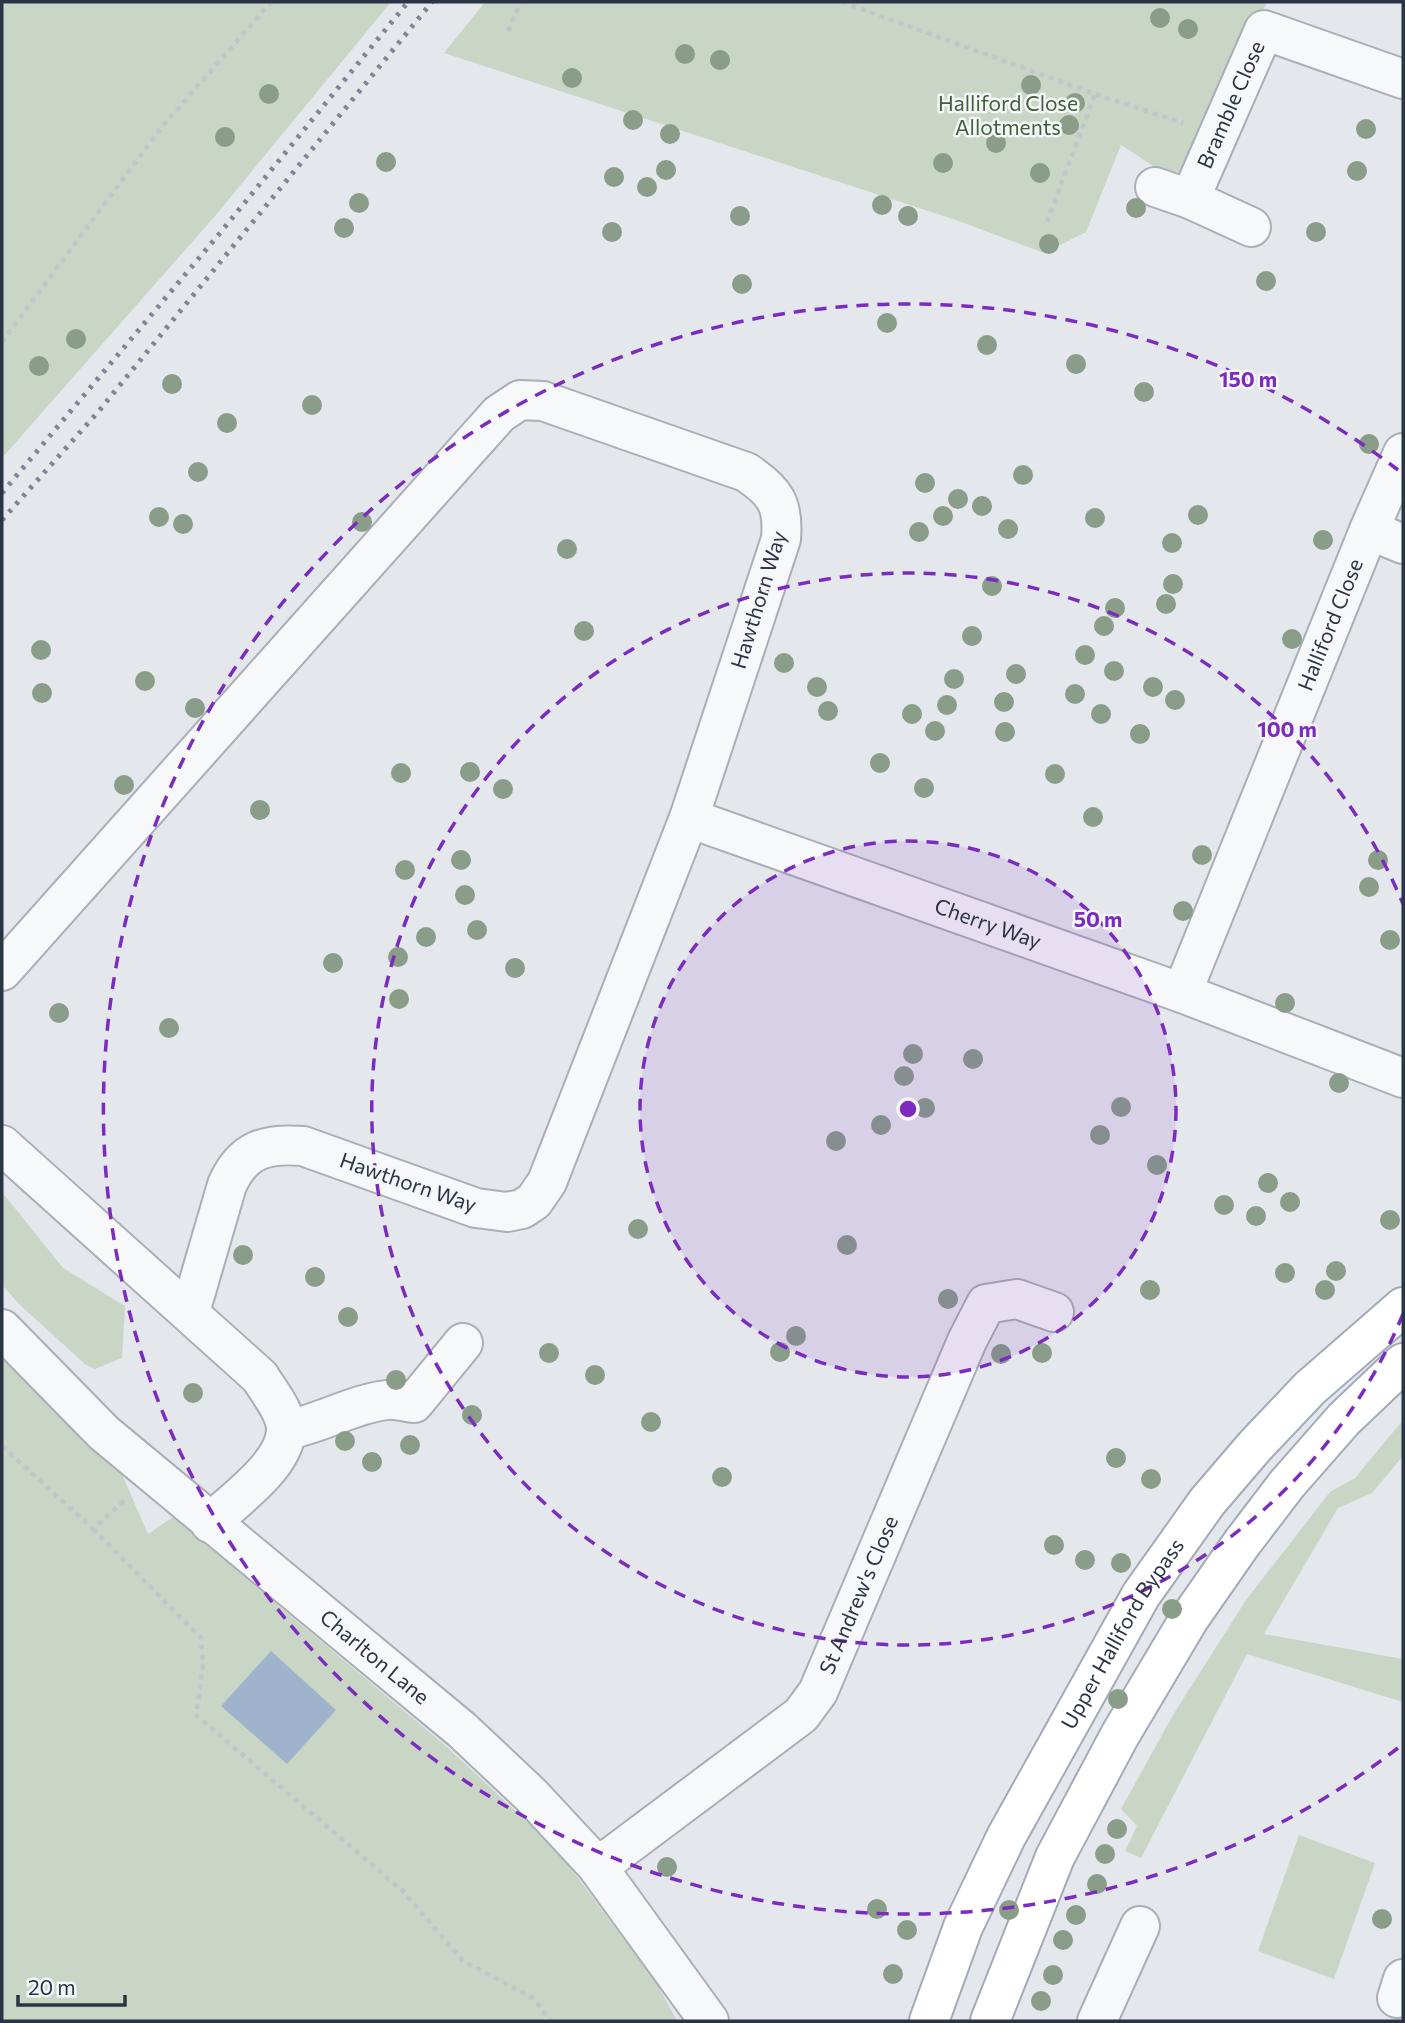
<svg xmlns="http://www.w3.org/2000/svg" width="1405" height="2023" viewBox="0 0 1405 2023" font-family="Commissioner,sans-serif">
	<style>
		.green { fill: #c9d6c5 }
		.water { fill: #9fb4cc }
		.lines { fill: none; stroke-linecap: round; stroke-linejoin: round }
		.minor-casing { stroke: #a9aeb7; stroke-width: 42 }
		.major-casing { stroke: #a3abb8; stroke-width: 42 }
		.path { stroke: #c2c5cb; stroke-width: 4.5; stroke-dasharray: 5 5; stroke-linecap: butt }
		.minor { stroke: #f7f8fa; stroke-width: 38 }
		.major { stroke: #fff; stroke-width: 38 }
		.rail { stroke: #7d8696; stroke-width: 5; stroke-dasharray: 3.5 7; stroke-linecap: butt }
		.tree { fill: #899d89 }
		.ring { fill: none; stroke: #7b2cbf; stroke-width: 3.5; stroke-dasharray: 12 9 }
		.labels { text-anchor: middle; stroke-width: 5; stroke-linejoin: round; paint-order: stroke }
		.park-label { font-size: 21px; fill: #3f6138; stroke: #f4f6f9 }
		.street-label { font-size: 21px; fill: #2b3445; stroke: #f4f6f9 }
		.centre { fill: #7b2cbf; stroke: #f4f6f9; stroke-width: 3.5 }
		.ring-label { font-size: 21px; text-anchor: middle; font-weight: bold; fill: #7b2cbf; stroke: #f4f6f9; stroke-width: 5; stroke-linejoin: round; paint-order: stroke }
	</style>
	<rect width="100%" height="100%" fill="#e4e7ec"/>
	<g class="green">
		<polygon points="2,2 391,2 215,216 2,458"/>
		<polygon points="485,2 1267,2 1185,171 1164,173 1121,145 1086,232 1044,253 956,220 444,53"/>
		<polygon points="2,1192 63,1268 125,1306 122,1358 95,1369 86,1365 19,1304 2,1285"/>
		<polygon points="2,1329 104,1433 148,1534 173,1517 447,1747 557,1850 656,1982 677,2021 2,2021"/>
		<polygon points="1403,1420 1403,1456 1372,1493 1338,1508 1264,1634 1403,1659 1403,1702 1247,1654 1141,1858 1125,1851 1137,1826 1121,1809 1173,1715 1246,1600 1330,1492 1355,1478"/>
		<polygon points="1299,1835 1375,1863 1334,1979 1258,1951"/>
	</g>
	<polygon class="water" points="271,1651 336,1710 287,1764 221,1706"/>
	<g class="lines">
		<defs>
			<g id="minor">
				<polyline points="1155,187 1190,199"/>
				<path id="s1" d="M 1251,227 L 1190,199 L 1264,30 L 1403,79"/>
				<polyline points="1369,530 1403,544"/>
				<path id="s2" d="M 689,818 L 1182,993 L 1403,1078"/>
				<path d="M 2,971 L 499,414 L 520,400 L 543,401 L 746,472 C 775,491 784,504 781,539 L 689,818 L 547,1182 L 534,1201 L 522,1209 L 507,1212 L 476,1208 L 303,1146 C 266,1143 243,1149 227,1185 L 190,1312"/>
				<path id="s3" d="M 1182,993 L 1369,530 L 1403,453"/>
				<path d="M 2,1145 L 260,1377 C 269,1392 287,1413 286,1431 C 284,1466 233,1501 210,1523"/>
				<path id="s4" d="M 2,1329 L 104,1433 L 462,1730 L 531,1795 L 596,1865 L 709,2021"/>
				<path d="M 286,1430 C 321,1424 352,1404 387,1400 C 395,1399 406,1402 414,1403 L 463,1343"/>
				<path id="s5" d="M 596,1865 L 614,1855 L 801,1715 L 818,1692 L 967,1341 L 986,1304 L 1017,1299 L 1054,1312"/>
				<polyline points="1397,1998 1403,1979"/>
				<polyline points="1097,2021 1140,1926"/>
			</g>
			<g id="major">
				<path id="s6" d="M 929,2021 L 963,1927 L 1006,1837 L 1141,1595 L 1207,1502 L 1255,1446 L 1310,1388 L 1403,1307"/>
				<polyline points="990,2021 1055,1857 1120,1735 1189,1619 1242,1543 1287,1484 1344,1419 1403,1363"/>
			</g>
		</defs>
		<use href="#minor" class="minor-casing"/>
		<use href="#major" class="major-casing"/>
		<g class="path">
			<polyline points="842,2 1095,94 1183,123"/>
			<polyline points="508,31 521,2"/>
			<polyline points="1047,222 1095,94"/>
			<polyline points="2,342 161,128 271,2"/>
			<polyline points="2,1446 93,1529 126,1499"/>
			<polyline points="93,1529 201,1638 203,1666 196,1715 404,1892 462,1960 534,1999 551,2021"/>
		</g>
		<use href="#minor" class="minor"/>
		<use href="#major" class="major"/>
		<g class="rail">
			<polyline points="2,493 220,233 408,2"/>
			<polyline points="2,520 98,412 432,2"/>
		</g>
	</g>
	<g class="tree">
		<circle cx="1160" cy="18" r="10"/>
		<circle cx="1188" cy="29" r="10"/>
		<circle cx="685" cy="54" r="10"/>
		<circle cx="720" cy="60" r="10"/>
		<circle cx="572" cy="78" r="10"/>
		<circle cx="1031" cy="85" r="10"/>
		<circle cx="269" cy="94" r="10"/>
		<circle cx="1075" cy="103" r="10"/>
		<circle cx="633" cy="120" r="10"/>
		<circle cx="1069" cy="125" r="10"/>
		<circle cx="1366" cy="129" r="10"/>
		<circle cx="670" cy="134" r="10"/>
		<circle cx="225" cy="137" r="10"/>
		<circle cx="996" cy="143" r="10"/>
		<circle cx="386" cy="162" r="10"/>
		<circle cx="943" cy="163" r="10"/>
		<circle cx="666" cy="170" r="10"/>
		<circle cx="1357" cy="171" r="10"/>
		<circle cx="1040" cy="173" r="10"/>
		<circle cx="614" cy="177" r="10"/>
		<circle cx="647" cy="187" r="10"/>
		<circle cx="359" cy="203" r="10"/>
		<circle cx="882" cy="205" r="10"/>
		<circle cx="1136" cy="208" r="10"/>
		<circle cx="740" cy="216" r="10"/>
		<circle cx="908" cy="216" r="10"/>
		<circle cx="344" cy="228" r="10"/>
		<circle cx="612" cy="232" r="10"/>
		<circle cx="1316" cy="232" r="10"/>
		<circle cx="1049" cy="244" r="10"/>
		<circle cx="1266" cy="281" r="10"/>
		<circle cx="742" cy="284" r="10"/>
		<circle cx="887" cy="323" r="10"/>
		<circle cx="76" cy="339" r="10"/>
		<circle cx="987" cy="345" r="10"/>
		<circle cx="1076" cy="364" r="10"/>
		<circle cx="39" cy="366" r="10"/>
		<circle cx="172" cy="384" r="10"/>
		<circle cx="1144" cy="392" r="10"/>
		<circle cx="312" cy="405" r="10"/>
		<circle cx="227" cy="423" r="10"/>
		<circle cx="1369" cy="444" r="10"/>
		<circle cx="198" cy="472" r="10"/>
		<circle cx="1023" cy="475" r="10"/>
		<circle cx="925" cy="483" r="10"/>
		<circle cx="958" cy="499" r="10"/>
		<circle cx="982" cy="506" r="10"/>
		<circle cx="1198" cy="515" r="10"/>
		<circle cx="943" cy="516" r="10"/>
		<circle cx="159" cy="517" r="10"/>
		<circle cx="1095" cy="518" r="10"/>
		<circle cx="362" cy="522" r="10"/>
		<circle cx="183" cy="524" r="10"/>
		<circle cx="1008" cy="529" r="10"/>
		<circle cx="919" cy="532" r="10"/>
		<circle cx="1323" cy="540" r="10"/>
		<circle cx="1172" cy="543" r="10"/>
		<circle cx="567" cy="549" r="10"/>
		<circle cx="1173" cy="584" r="10"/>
		<circle cx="992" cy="586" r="10"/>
		<circle cx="1166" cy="604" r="10"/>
		<circle cx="1115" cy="608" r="10"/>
		<circle cx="1104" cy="626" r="10"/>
		<circle cx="584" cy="631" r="10"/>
		<circle cx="972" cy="636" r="10"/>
		<circle cx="1292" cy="639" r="10"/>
		<circle cx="41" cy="650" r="10"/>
		<circle cx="1085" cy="655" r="10"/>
		<circle cx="784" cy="663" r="10"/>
		<circle cx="1114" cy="671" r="10"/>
		<circle cx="1016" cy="674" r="10"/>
		<circle cx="954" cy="679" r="10"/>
		<circle cx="145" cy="681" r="10"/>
		<circle cx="817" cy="687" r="10"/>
		<circle cx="1153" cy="687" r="10"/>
		<circle cx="42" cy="693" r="10"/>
		<circle cx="1075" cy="694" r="10"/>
		<circle cx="1175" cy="700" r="10"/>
		<circle cx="1004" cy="702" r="10"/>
		<circle cx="947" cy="705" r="10"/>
		<circle cx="195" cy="708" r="10"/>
		<circle cx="828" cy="711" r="10"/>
		<circle cx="912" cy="714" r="10"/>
		<circle cx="1101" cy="714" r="10"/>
		<circle cx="935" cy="731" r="10"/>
		<circle cx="1005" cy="732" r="10"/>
		<circle cx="1140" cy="734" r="10"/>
		<circle cx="880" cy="763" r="10"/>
		<circle cx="470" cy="772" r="10"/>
		<circle cx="401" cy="773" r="10"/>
		<circle cx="1055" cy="774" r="10"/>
		<circle cx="124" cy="785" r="10"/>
		<circle cx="924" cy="788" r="10"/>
		<circle cx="503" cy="789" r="10"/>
		<circle cx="260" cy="810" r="10"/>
		<circle cx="1093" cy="817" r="10"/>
		<circle cx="1202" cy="855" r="10"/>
		<circle cx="461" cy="860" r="10"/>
		<circle cx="1378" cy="860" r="10"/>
		<circle cx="405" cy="870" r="10"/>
		<circle cx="1369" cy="887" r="10"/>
		<circle cx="465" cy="895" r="10"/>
		<circle cx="1183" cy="911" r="10"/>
		<circle cx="477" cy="930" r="10"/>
		<circle cx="426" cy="937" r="10"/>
		<circle cx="1390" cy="940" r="10"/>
		<circle cx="398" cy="957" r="10"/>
		<circle cx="333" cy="963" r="10"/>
		<circle cx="515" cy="968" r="10"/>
		<circle cx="399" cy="999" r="10"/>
		<circle cx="1285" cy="1003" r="10"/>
		<circle cx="59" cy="1013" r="10"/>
		<circle cx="169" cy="1028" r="10"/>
		<circle cx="913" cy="1054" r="10"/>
		<circle cx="973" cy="1059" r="10"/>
		<circle cx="904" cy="1076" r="10"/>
		<circle cx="1339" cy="1083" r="10"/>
		<circle cx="1121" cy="1107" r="10"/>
		<circle cx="925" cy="1108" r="10"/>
		<circle cx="881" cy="1125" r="10"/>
		<circle cx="1100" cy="1135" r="10"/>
		<circle cx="836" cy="1141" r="10"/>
		<circle cx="1157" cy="1165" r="10"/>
		<circle cx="1268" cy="1183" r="10"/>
		<circle cx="1290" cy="1202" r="10"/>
		<circle cx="1224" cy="1205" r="10"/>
		<circle cx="1256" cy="1216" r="10"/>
		<circle cx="1390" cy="1220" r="10"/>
		<circle cx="638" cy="1229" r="10"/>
		<circle cx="847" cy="1245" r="10"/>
		<circle cx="243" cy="1255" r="10"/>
		<circle cx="1336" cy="1271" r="10"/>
		<circle cx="1285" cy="1273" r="10"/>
		<circle cx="315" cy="1277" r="10"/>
		<circle cx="1150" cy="1290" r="10"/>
		<circle cx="1325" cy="1290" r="10"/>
		<circle cx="948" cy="1299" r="10"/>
		<circle cx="348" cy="1317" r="10"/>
		<circle cx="796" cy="1336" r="10"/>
		<circle cx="780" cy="1352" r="10"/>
		<circle cx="549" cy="1353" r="10"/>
		<circle cx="1042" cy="1353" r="10"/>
		<circle cx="1001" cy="1354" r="10"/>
		<circle cx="595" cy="1375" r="10"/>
		<circle cx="396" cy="1380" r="10"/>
		<circle cx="193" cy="1393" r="10"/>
		<circle cx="472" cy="1415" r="10"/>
		<circle cx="651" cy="1422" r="10"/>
		<circle cx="345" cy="1441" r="10"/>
		<circle cx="410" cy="1445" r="10"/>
		<circle cx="1116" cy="1458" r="10"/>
		<circle cx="372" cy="1462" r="10"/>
		<circle cx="722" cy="1477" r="10"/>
		<circle cx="1151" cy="1479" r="10"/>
		<circle cx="1054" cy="1545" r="10"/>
		<circle cx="1085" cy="1560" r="10"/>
		<circle cx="1121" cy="1563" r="10"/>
		<circle cx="1172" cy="1609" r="10"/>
		<circle cx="1118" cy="1699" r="10"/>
		<circle cx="1117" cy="1829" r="10"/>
		<circle cx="1105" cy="1854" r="10"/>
		<circle cx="667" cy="1867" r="10"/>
		<circle cx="1097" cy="1884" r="10"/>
		<circle cx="877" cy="1909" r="10"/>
		<circle cx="1009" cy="1910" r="10"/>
		<circle cx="1076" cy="1915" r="10"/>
		<circle cx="1382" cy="1919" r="10"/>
		<circle cx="907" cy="1930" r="10"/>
		<circle cx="1063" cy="1940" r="10"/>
		<circle cx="893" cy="1974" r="10"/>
		<circle cx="1053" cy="1975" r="10"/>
		<circle cx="1041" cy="2001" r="10"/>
	</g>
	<circle cx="908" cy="1109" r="268" fill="#7b2cbf" fill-opacity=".12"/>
	<g class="ring">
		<circle cx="908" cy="1109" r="268"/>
		<path d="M1403 1314A536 536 0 1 1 1403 904"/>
		<path d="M1398 1748A805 805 0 1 1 1398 470"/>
	</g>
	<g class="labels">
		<g class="park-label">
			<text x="1008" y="111">Halliford Close<tspan x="1008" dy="24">Allotments</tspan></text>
		</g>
		<g class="street-label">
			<text dy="7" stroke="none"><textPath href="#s1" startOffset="170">Bramble Close</textPath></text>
			<text transform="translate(759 600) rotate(-73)" y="7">Hawthorn Way</text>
			<text dy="7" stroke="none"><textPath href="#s3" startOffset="397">Halliford Close</textPath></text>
			<text dy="7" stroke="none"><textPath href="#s2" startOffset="317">Cherry Way</textPath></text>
			<text transform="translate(408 1183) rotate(19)" y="7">Hawthorn Way</text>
			<text dy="7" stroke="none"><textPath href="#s5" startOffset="388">St Andrew's Close</textPath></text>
			<text dy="7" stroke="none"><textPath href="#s6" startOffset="434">Upper Halliford Bypass</textPath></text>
			<text dy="7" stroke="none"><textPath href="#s4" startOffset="497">Charlton Lane</textPath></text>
		</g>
	</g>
	<circle cx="908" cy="1109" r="10" class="centre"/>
	<g class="ring-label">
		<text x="1248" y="387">150 m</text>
		<text x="1287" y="737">100 m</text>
		<text x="1098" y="927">50 m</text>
	</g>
	<rect width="1405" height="2023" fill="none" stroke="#2b3445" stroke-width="7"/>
	<path d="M18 1995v10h107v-10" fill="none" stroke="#2b3445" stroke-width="3.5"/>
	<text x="28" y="1995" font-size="21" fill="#2b3445" stroke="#f4f6f9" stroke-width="5" paint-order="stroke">20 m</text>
</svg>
